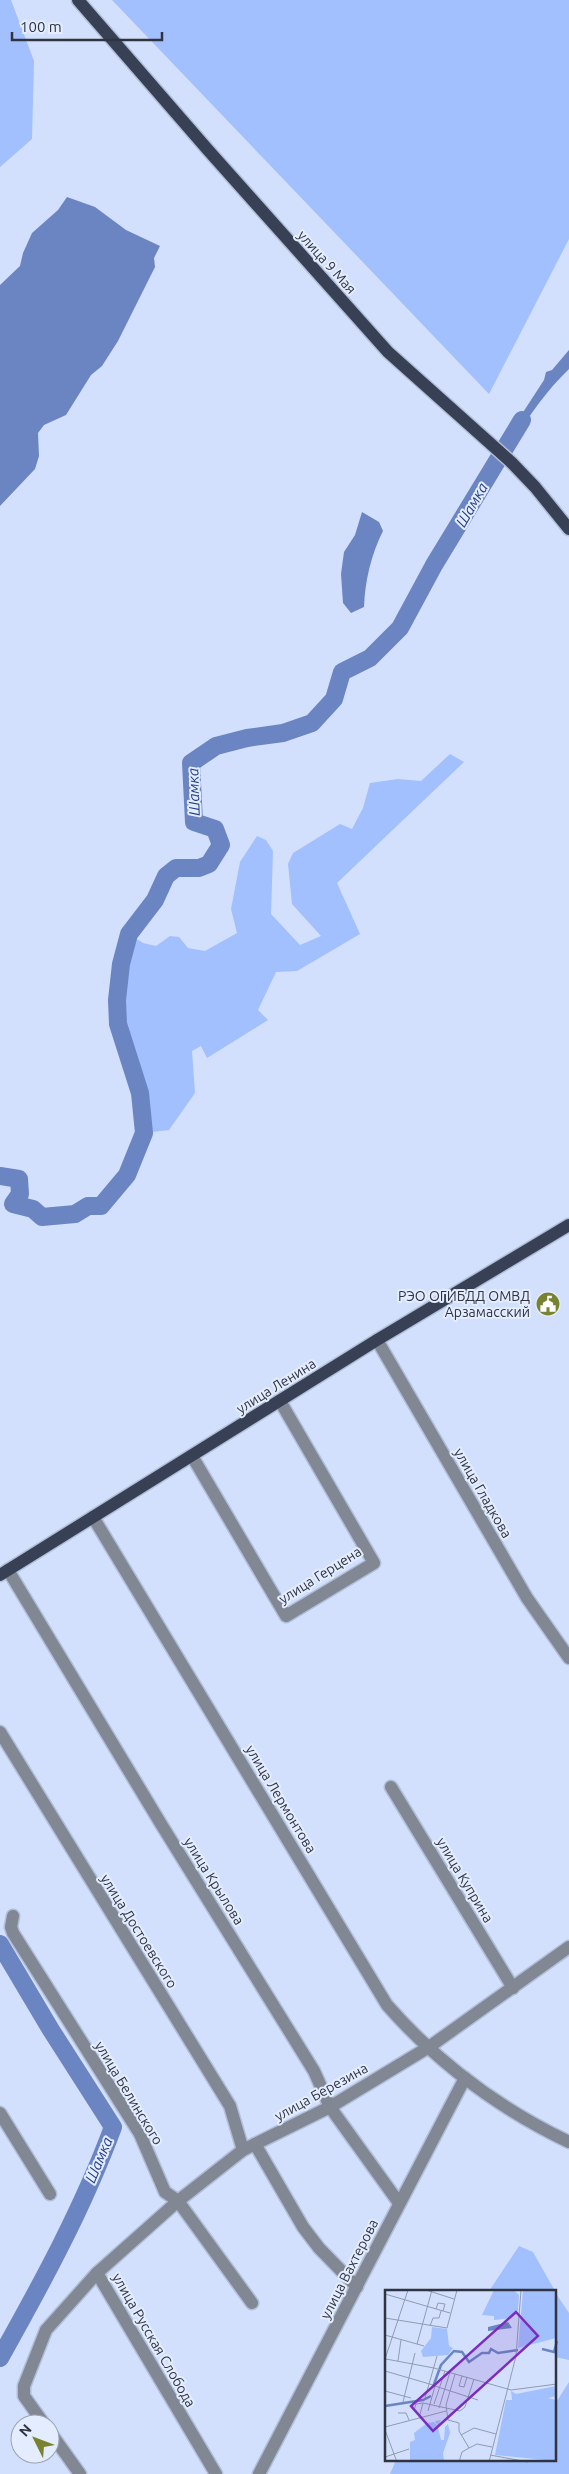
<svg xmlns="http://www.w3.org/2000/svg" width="569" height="2474" viewBox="0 0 569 2474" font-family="Ubuntu,sans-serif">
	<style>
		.green { fill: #a2bffe }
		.water { fill: #6b85c2 }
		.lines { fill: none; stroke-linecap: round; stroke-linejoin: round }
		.river { stroke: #6b85c2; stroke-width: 18 }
		.minor-casing { stroke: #b1bed7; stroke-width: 15 }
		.major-casing { stroke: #b1bed7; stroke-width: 15 }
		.minor { stroke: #818793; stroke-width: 12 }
		.major { stroke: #374054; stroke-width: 12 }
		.labels { text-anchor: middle; stroke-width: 4; stroke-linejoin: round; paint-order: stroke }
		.street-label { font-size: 14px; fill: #2f3440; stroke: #e4edff }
		.poi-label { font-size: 14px; fill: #2f3440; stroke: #e4edff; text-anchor: end }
		.water-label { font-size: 15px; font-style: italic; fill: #233e87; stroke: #e4edff }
		.inset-river { fill: none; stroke: #6b85c2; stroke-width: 2.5 }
		.inset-road { fill: none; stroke: #919bb1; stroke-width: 1 }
		.view { fill: #7b2cbf; fill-opacity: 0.15; stroke: #7b2cbf; stroke-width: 2.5 }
		.inset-edge { fill: none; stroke: #2f3440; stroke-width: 2.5 }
	</style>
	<rect width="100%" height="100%" fill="#d2e0fd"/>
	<g class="green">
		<polygon points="0,0 11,0 34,61 32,139 0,167"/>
		<polygon points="112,0 569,0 569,239 489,394"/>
		<polygon points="450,754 464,762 337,883 360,934 297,971 276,972 258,1010 268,1020 207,1058 201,1046 192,1051 195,1093 169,1130 144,1133 140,1093 118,1024 117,1000 121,964 129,934 143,943 156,946 170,936 179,937 188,948 205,951 237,933 231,909 240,862 257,836 266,840 273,851 271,914 300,945 321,936 292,904 288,864 293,853 340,824 352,829 363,808 370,783 398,779 421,781"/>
		<polygon points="519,2246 533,2252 555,2291 489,2291"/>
		<polygon points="555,2292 569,2313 569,2360 555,2357"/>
		<polygon points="569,2382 569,2474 390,2474 396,2460 555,2460 555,2404"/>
	</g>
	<g class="water">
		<polygon points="67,197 95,207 126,230 160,246 154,258 155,267 118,341 102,366 91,375 66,415 44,425 38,433 39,456 35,469 0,506 0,285 20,266 23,253 32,233 58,210"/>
		<path d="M 569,350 L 569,369 C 546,391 529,416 513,442 L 507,437 L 516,427 L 518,420 L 544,380 L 546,372 L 552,370 Z"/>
		<path d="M 362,512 L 379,522 L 383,531 C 371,555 365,581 364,607 L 351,613 L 343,603 L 341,574 L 344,552 L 355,535 Z"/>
	</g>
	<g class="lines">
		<g class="river">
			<polyline points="0,1176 19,1179 20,1194 13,1204 33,1209 42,1217 75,1214 88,1206 101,1206 127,1175 144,1133 140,1093 118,1024 117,1000 121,964 129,934 155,900 166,876 176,868 199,868 209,864 221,845 215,829 194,822 191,763 216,746 247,738 283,733 312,723 334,699 342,672 370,658 400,628 434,565 522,420"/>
			<path d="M 0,1944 L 51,2030 L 113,2127 C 83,2208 42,2283 0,2358"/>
		</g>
		<defs>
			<g id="minor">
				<polyline points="377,1340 527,1598 569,1658"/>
				<polyline points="192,1456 286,1616 374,1563 280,1401"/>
				<path d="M 93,1517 L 387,2005 C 437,2062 500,2109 569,2142"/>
				<polyline points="8,1570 161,1824 314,2071 330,2107 399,2203"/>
				<polyline points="0,1732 230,2106 243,2150"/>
				<polyline points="391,1787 513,1988"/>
				<polyline points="13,1916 11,1927 13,1933 140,2134 165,2192 178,2201 252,2303"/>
				<polyline points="0,2113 50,2194"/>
				<polyline points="255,2144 303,2227 319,2248 357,2287"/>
				<polyline points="97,2273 178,2201 243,2150 330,2107 429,2047 569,1947"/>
				<polyline points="44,2424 24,2396 24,2386 46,2330 97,2273 216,2474"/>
				<polyline points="50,2432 80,2474"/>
				<polyline points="259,2474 465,2078"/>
			</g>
			<g id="major">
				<polyline points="78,0 208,150 388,352 511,462 535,487 569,529"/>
				<polyline points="0,1575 377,1340 569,1225"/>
			</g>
		</defs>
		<use href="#minor" class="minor-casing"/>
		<use href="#major" class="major-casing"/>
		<use href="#minor" class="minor"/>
		<use href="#major" class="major"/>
	</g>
	<defs>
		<symbol id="civic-disc" viewBox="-11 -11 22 22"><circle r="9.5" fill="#79822f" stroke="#e4edff"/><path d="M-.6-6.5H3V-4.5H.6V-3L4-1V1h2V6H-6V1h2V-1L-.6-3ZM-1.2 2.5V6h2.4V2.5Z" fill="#fff"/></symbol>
	</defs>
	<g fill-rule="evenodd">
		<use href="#civic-disc" x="534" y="1290" width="28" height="28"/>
	</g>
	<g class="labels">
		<g class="street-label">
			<text transform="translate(327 262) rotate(48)" y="5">улица 9 Мая</text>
			<text transform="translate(276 1386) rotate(-32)" y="5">улица Ленина</text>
			<text transform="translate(483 1493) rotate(60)" y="5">улица Гладкова</text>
			<text transform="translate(320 1575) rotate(-32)" y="5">улица Герцена</text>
			<text transform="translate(281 1799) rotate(59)" y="5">улица Лермонтова</text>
			<text transform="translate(465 1880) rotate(59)" y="5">улица Куприна</text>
			<text transform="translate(214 1881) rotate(58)" y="5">улица Крылова</text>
			<text transform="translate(139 1931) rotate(58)" y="5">улица Достоевского</text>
			<text transform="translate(321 2092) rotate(-29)" y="5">улица Березина</text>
			<text transform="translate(129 2093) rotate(59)" y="5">улица Белинского</text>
			<text transform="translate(349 2269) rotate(-63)" y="5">улица Вахтерова</text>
			<text transform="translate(154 2340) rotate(60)" y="5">улица Русская Слобода</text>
		</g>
		<g class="poi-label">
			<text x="530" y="1301">РЭО ОГИБДД ОМВД<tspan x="530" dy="16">Арзамасский</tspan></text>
		</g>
		<g class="water-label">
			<text transform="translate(472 505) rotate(-60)" y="5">Шамка</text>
			<text transform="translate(194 792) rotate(-92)" y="5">Шамка</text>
			<text transform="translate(99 2160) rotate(-67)" y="5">Шамка</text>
		</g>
	</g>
	<g transform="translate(385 2290)">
		<rect width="171" height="171" fill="#d2e0fd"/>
		<path d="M 109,0 L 129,0 L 134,5 L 133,20 L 127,28 L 109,30 L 109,26 L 97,25 ZM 138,0 L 171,0 L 171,48 L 133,58 ZM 47,37 L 62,39 L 64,56 L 68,58 L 63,65 L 38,67 L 36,61 L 46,48 ZM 171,96 L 171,106 L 163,108 L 171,110 L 171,171 L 110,165 L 121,110 L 127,110 L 126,101 L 131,104 ZM 56,130 L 53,137 L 56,150 L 59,150 L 60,137 L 63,134 L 65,143 L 58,163 L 59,170 L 25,172 L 25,152 L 30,150 L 29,143 L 42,133 L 49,132 L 53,137 L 50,131 Z" fill="#a2bffe"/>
		<path d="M 123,32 L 127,38 L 103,41 L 103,37 Z" fill="#6b85c2"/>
		<path class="inset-river" d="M 157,59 L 169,62 L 172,51M 48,97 L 56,75 L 69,61 L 77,62 L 84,72 L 97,63 L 104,63 L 106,59 L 113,63 L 133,60M 0,116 L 38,110 L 46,106"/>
		<path class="inset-road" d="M 41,0 L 69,9M 0,4 L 65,23M 51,19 L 53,13 L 60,14 L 58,21M 0,28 L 62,38 L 72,0M 45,36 L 48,28 L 54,28 L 56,21M 0,45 L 39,56M 32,54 L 47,0M 0,69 L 23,0M 13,71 L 16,50M 0,72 L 1,69 L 49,78 L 126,100 L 172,94M 0,81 L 48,95M 70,84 L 61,115 L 63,130 L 74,133 L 74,141 L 84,158 L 92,154 L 107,157M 77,86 L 74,96 L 79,97 L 82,87M 0,101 L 26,108M 40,108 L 52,66M 18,112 L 30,63M 38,113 L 75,121 L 80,117 L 89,89M 49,114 L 60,81M 54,118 L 65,82M 29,120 L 31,114 L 38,113 L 34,128M 43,121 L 50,96 L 93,110M 13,123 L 21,123 L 24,130M 0,137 L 61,121M 0,140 L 12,172M 76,145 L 89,138 L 111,144M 105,165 L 143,172M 0,167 L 24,159M 74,172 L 77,162 L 84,158M 104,172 L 131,66 L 136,0"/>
		<path class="view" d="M 131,22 L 153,46 L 48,141 L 26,116 Z"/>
		<rect width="171" height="171" class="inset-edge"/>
	</g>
	<g transform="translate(35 2439) rotate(312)"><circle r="24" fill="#e4edff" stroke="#9ca3b3"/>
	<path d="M0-4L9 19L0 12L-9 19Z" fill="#79822f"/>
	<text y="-8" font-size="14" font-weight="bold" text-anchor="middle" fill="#2f3440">N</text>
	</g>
	<path d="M12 32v8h150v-8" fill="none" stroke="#2f3440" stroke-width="2.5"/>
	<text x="20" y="32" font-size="15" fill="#2f3440" stroke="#e4edff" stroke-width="4" paint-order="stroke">100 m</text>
</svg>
